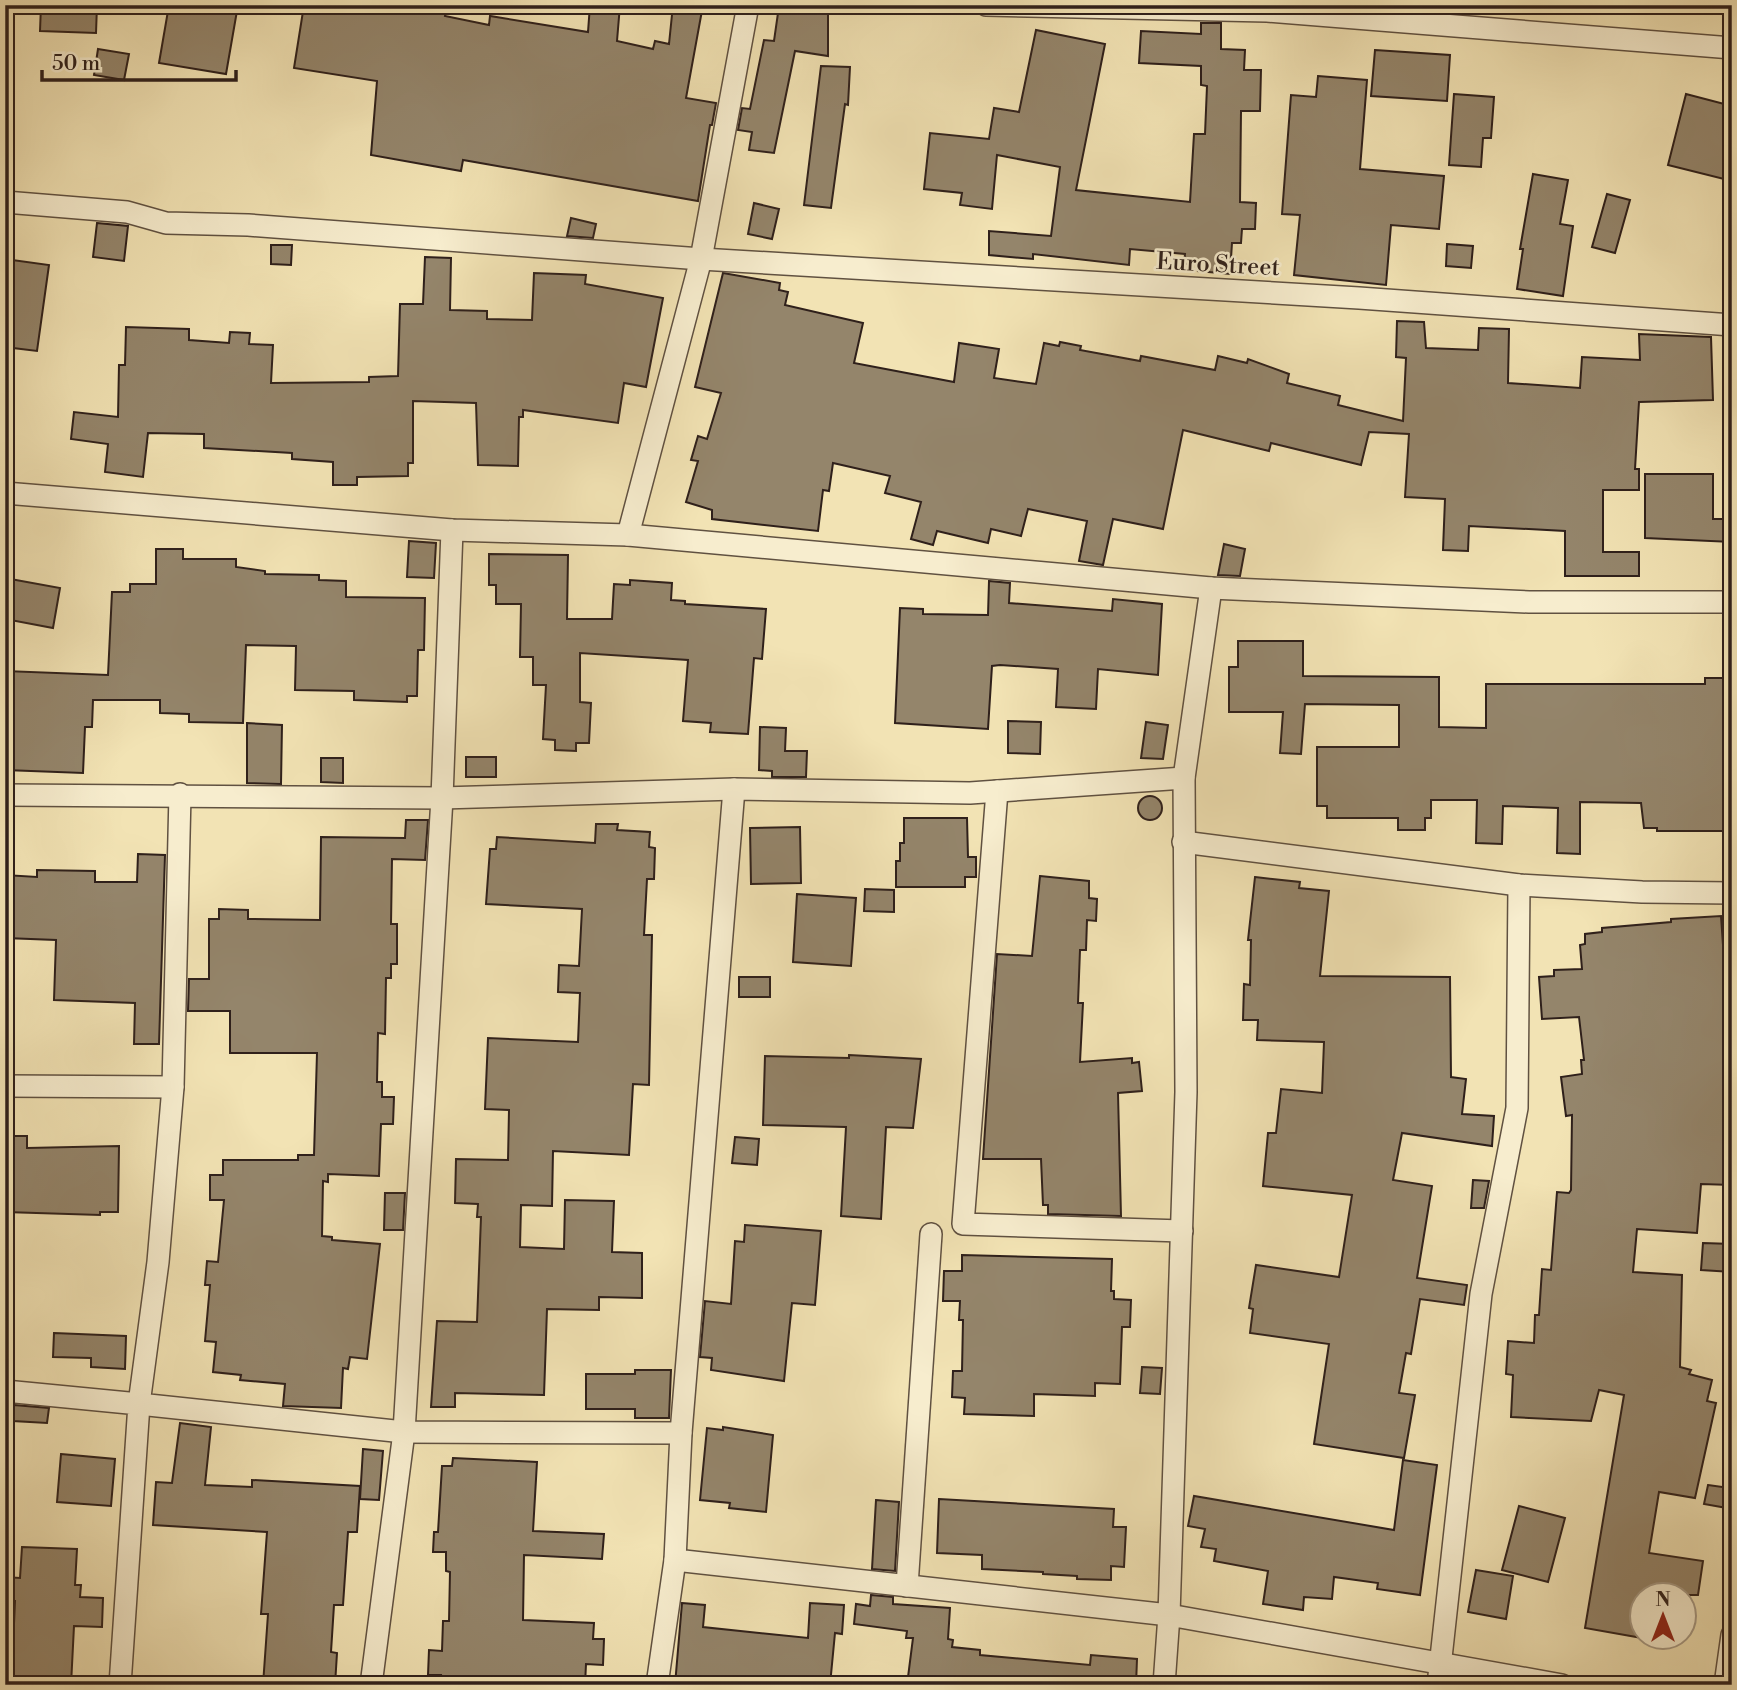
<svg xmlns="http://www.w3.org/2000/svg" width="1737" height="1690" viewBox="0 0 1737 1690" font-family="'Libre Bodoni',serif">
	<style>
		.building { fill: #94856b; stroke: #2f201b; stroke-width: 2 }
		.lines { fill: none; stroke-linecap: round; stroke-linejoin: round }
		.minor-casing { stroke: #605141; stroke-width: 24 }
		.minor { stroke: #f7edce; stroke-width: 21 }
		.labels { text-anchor: middle; stroke-width: 5; stroke-linejoin: round; paint-order: stroke }
		.street-label { font-size: 24px; fill: #2f201b; stroke: #f7edce }
	</style>
	<rect width="100%" height="100%" fill="#f2e3b4"/>
	<filter id="stains"><feTurbulence type="fractalNoise" baseFrequency=".00286" numOctaves="4"/><feColorMatrix values="0 0 0 0 .2 0 0 0 0 .09 0 0 0 0 .02 0 0 0 .5 -.17"/></filter>
	<radialGradient id="worn" r=".72"><stop offset=".6" stop-color="#630" stop-opacity="0"/><stop offset="1" stop-color="#630" stop-opacity=".3"/></radialGradient>
	<g class="building">
		<polygon points="41,5 97,5 96,33 40,31"/>
		<polygon points="169,5 238,5 226,74 159,63"/>
		<polygon points="304,5 417,5 446,10 445,16 489,25 490,16 588,32 590,5 620,5 617,41 653,49 655,41 669,44 673,5 703,5 686,98 716,103 712,125 710,125 698,201 463,160 461,171 371,155 377,81 294,68"/>
		<polygon points="779,6 828,7 828,56 795,51 774,153 749,150 752,132 738,130 742,108 750,109 764,40 774,41"/>
		<polygon points="1201,23 1221,23 1221,49 1245,50 1244,70 1261,70 1260,111 1241,111 1240,202 1256,203 1255,229 1242,229 1241,243 1232,243 1230,274 1198,271 1199,264 1184,264 1185,254 1130,249 1129,265 1033,254 1033,259 989,255 989,231 1051,236 1060,167 997,155 992,209 960,205 962,193 924,189 930,133 989,139 994,108 1019,112 1036,30 1105,44 1076,190 1190,202 1194,134 1205,134 1207,86 1201,85 1201,66 1139,63 1141,31 1201,34"/>
		<polygon points="98,49 129,54 124,80 94,75"/>
		<polygon points="1375,50 1450,55 1447,101 1371,96"/>
		<polygon points="821,66 850,67 848,105 845,104 831,208 804,205"/>
		<polygon points="1318,76 1367,80 1360,169 1444,176 1439,229 1391,225 1386,285 1294,275 1300,215 1282,214 1291,95 1316,97"/>
		<polygon points="1454,94 1494,97 1491,138 1483,138 1481,167 1449,165"/>
		<polygon points="1686,94 1732,106 1732,181 1668,165"/>
		<polygon points="1533,174 1568,180 1560,224 1573,226 1563,296 1517,289 1523,249 1520,249"/>
		<polygon points="1607,194 1630,200 1615,253 1592,247"/>
		<polygon points="754,203 779,209 772,239 748,234"/>
		<polygon points="571,218 596,224 593,238 567,236"/>
		<polygon points="97,223 128,226 124,261 93,257"/>
		<polygon points="1447,244 1473,246 1471,268 1446,266"/>
		<polygon points="271,245 292,245 291,265 271,264"/>
		<polygon points="425,257 451,258 450,310 487,311 487,319 532,320 534,273 586,275 585,284 663,298 646,387 624,383 618,423 523,410 523,417 519,417 518,466 478,465 476,403 413,401 413,463 408,463 408,476 357,477 357,485 333,485 333,462 292,459 292,453 204,448 204,434 148,433 143,477 105,472 108,444 71,439 74,412 118,417 119,365 125,365 126,327 189,329 189,340 229,343 230,332 250,333 249,344 273,345 271,383 369,382 369,377 398,376 400,304 423,304"/>
		<polygon points="5,259 49,265 37,351 5,347"/>
		<polygon points="723,273 780,283 779,290 788,292 785,305 863,323 854,363 954,382 959,343 999,349 994,378 1036,384 1044,343 1059,346 1060,342 1081,346 1080,350 1140,361 1141,356 1215,370 1218,356 1247,363 1248,359 1289,374 1287,383 1340,396 1338,405 1403,421 1406,358 1396,357 1397,321 1424,322 1426,348 1478,350 1479,328 1509,329 1508,383 1580,388 1582,357 1640,360 1639,334 1711,337 1713,400 1639,402 1635,469 1639,469 1639,490 1603,490 1603,552 1639,552 1639,576 1565,576 1565,531 1469,526 1468,551 1443,550 1445,499 1405,497 1409,434 1369,432 1361,465 1271,443 1269,451 1183,430 1163,529 1113,519 1103,565 1079,561 1087,521 1028,509 1021,536 991,529 988,543 937,531 933,545 911,539 921,502 885,493 890,476 833,463 829,491 823,490 818,531 712,519 712,510 686,502 698,461 691,460 698,436 707,439 721,393 695,387"/>
		<polygon points="1645,474 1713,474 1713,519 1732,519 1732,542 1645,538"/>
		<polygon points="409,541 436,543 434,578 407,577"/>
		<polygon points="1224,544 1245,549 1240,576 1218,575"/>
		<polygon points="156,549 183,549 183,559 236,559 236,567 265,571 265,574 319,575 319,580 346,581 346,597 425,598 424,650 418,650 417,696 407,696 407,702 354,700 354,691 295,690 296,646 246,645 243,723 189,722 189,714 160,713 160,700 93,700 92,727 85,727 83,773 5,770 5,671 108,675 112,592 130,592 130,584 156,584"/>
		<polygon points="489,554 568,555 567,619 612,619 614,584 630,585 630,580 672,583 671,600 685,601 685,604 766,609 762,659 754,658 748,734 710,732 711,723 683,721 688,660 580,653 580,702 591,703 589,743 576,743 576,751 555,750 555,740 543,739 546,685 533,685 533,657 520,657 521,604 496,604 496,585 489,585"/>
		<polygon points="5,578 60,588 53,628 5,619"/>
		<polygon points="989,581 1010,583 1009,603 1112,611 1113,599 1162,604 1158,675 1098,669 1096,709 1056,707 1058,669 1000,665 992,666 988,729 895,723 900,608 923,609 923,614 988,615"/>
		<polygon points="1238,641 1303,641 1303,676 1439,677 1439,727 1486,728 1486,684 1705,684 1705,678 1732,678 1732,831 1657,831 1657,828 1644,828 1641,803 1580,802 1580,854 1557,853 1558,808 1503,806 1502,844 1476,843 1477,800 1431,800 1431,818 1425,818 1425,830 1398,830 1398,818 1327,818 1327,806 1317,806 1317,747 1399,747 1399,705 1305,704 1301,754 1280,753 1283,712 1229,712 1229,667 1238,667"/>
		<polygon points="1008,721 1041,722 1040,754 1008,753"/>
		<polygon points="1146,722 1168,725 1163,759 1141,758"/>
		<polygon points="247,723 282,725 281,784 247,783"/>
		<polygon points="760,727 786,728 785,751 807,751 806,777 772,777 772,771 759,770"/>
		<rect x="466" y="757" width="30" height="20"/>
		<polygon points="321,758 343,758 343,783 321,782"/>
		<circle cx="1150" cy="808" r="12"/>
		<polygon points="904,818 967,818 968,857 976,857 976,877 965,877 965,887 896,887 896,861 900,861 900,843 904,843"/>
		<polygon points="406,820 428,820 425,860 392,859 391,924 397,924 397,964 391,964 391,978 386,978 385,1034 378,1033 377,1082 382,1082 382,1097 394,1097 393,1124 381,1124 379,1176 328,1174 328,1182 323,1181 322,1236 332,1237 332,1240 380,1244 367,1359 350,1357 348,1369 343,1368 341,1408 283,1406 285,1384 240,1380 241,1375 213,1372 216,1342 205,1341 210,1285 205,1285 207,1261 218,1262 224,1200 210,1200 210,1175 223,1175 223,1160 298,1160 298,1155 314,1155 317,1053 230,1053 230,1011 188,1011 189,979 209,979 209,919 219,919 219,909 248,910 248,919 320,920 321,837 405,838"/>
		<polygon points="596,824 618,824 617,830 650,832 649,847 655,848 654,879 647,879 644,935 652,935 649,1085 633,1084 629,1155 553,1151 552,1206 521,1205 520,1247 564,1249 565,1200 614,1201 612,1252 642,1253 642,1298 599,1297 599,1310 547,1309 544,1395 455,1393 455,1407 431,1407 437,1321 477,1322 481,1217 477,1217 478,1204 455,1203 456,1159 508,1160 509,1110 485,1109 488,1038 578,1042 580,993 558,992 559,965 579,966 582,909 486,904 490,849 496,849 497,837 595,843"/>
		<polygon points="800,827 801,883 751,884 750,828"/>
		<polygon points="138,854 165,855 159,1044 134,1044 135,1003 54,1000 56,940 5,938 5,875 37,877 37,870 95,871 95,882 137,882"/>
		<polygon points="1040,876 1089,881 1089,898 1097,899 1096,921 1087,920 1086,950 1080,950 1078,1003 1083,1003 1080,1062 1132,1058 1132,1063 1139,1062 1142,1091 1118,1093 1121,1216 1048,1214 1048,1205 1043,1205 1041,1159 983,1159 997,954 1032,956"/>
		<polygon points="1255,877 1300,882 1299,888 1329,891 1320,976 1450,977 1451,1077 1466,1079 1462,1114 1494,1116 1492,1146 1402,1133 1393,1180 1432,1186 1417,1278 1467,1285 1464,1305 1420,1299 1411,1354 1406,1353 1399,1393 1415,1395 1404,1458 1314,1444 1329,1344 1250,1333 1253,1309 1249,1308 1256,1265 1339,1277 1352,1195 1263,1186 1268,1133 1276,1133 1281,1089 1322,1093 1324,1042 1257,1040 1258,1020 1243,1020 1244,984 1250,985 1251,940 1248,940"/>
		<polygon points="865,889 894,890 894,912 864,911"/>
		<polygon points="797,894 856,898 851,966 793,962"/>
		<polygon points="1721,916 1723,945 1732,945 1732,1185 1701,1184 1697,1233 1637,1229 1633,1272 1682,1275 1680,1367 1691,1370 1689,1374 1712,1380 1707,1401 1716,1403 1695,1498 1659,1492 1649,1553 1703,1561 1698,1595 1642,1595 1642,1638 1585,1628 1624,1395 1599,1390 1591,1421 1511,1417 1513,1375 1506,1374 1508,1341 1534,1343 1535,1315 1539,1315 1542,1269 1551,1270 1557,1192 1569,1193 1571,1190 1572,1115 1566,1116 1561,1077 1582,1074 1581,1060 1584,1060 1579,1017 1542,1019 1539,977 1554,976 1554,970 1582,969 1580,945 1585,944 1585,934 1602,932 1602,928 1671,922 1671,919"/>
		<rect x="739" y="977" width="31" height="20"/>
		<polygon points="849,1055 921,1059 913,1128 886,1127 881,1219 841,1216 846,1127 763,1125 765,1056 849,1058"/>
		<polygon points="5,1136 27,1136 27,1148 119,1146 118,1212 100,1212 100,1215 5,1212"/>
		<polygon points="735,1137 759,1139 757,1165 732,1163"/>
		<polygon points="1473,1180 1489,1181 1484,1208 1471,1208"/>
		<polygon points="385,1193 405,1193 403,1230 384,1230"/>
		<polygon points="745,1225 821,1231 815,1305 792,1303 784,1381 711,1370 712,1358 700,1357 705,1301 731,1304 735,1241 744,1242"/>
		<polygon points="1703,1243 1732,1244 1732,1272 1701,1270"/>
		<polygon points="962,1255 1112,1259 1111,1291 1114,1291 1114,1299 1131,1300 1130,1327 1122,1327 1120,1384 1095,1383 1095,1396 1034,1394 1034,1416 964,1414 965,1398 952,1397 953,1371 962,1371 963,1320 959,1320 960,1301 943,1301 944,1271 962,1271"/>
		<polygon points="54,1333 126,1336 125,1369 91,1367 91,1358 53,1357"/>
		<polygon points="1142,1367 1162,1368 1160,1394 1140,1393"/>
		<polygon points="635,1370 671,1370 669,1418 635,1418 635,1409 586,1409 586,1374 635,1374"/>
		<polygon points="14,1405 49,1408 47,1423 13,1421"/>
		<polygon points="180,1423 211,1427 205,1485 252,1487 252,1480 360,1486 357,1532 348,1532 343,1605 334,1605 331,1652 337,1653 335,1685 263,1685 268,1614 261,1614 267,1532 153,1525 156,1482 172,1483"/>
		<polygon points="723,1427 773,1435 766,1512 729,1508 730,1503 700,1500 707,1428 723,1430"/>
		<polygon points="363,1449 383,1451 379,1500 360,1499"/>
		<polygon points="61,1454 115,1459 111,1506 57,1502"/>
		<polygon points="453,1458 537,1462 533,1531 604,1534 602,1559 524,1555 523,1620 594,1623 593,1639 604,1639 603,1665 586,1664 585,1685 440,1685 441,1675 428,1675 429,1650 442,1651 443,1621 449,1621 450,1572 446,1571 446,1552 433,1552 434,1532 438,1532 442,1466 452,1466"/>
		<polygon points="1403,1460 1437,1465 1420,1595 1377,1589 1378,1583 1334,1577 1332,1599 1304,1597 1303,1610 1263,1604 1268,1571 1214,1561 1216,1549 1201,1547 1205,1529 1188,1526 1194,1496 1394,1530"/>
		<polygon points="1708,1485 1730,1488 1727,1508 1704,1504"/>
		<polygon points="939,1499 1114,1509 1113,1527 1126,1527 1124,1567 1111,1566 1111,1580 1077,1579 1077,1576 1043,1574 1043,1572 982,1569 982,1555 937,1553"/>
		<polygon points="876,1500 899,1502 895,1571 872,1569"/>
		<polygon points="1519,1506 1565,1518 1548,1582 1502,1570"/>
		<polygon points="22,1547 77,1549 75,1585 81,1585 80,1597 103,1598 102,1627 74,1626 71,1685 22,1685 23,1676 5,1676 5,1646 13,1646 15,1601 5,1601 5,1577 20,1578"/>
		<polygon points="1476,1570 1513,1576 1506,1619 1468,1612"/>
		<polygon points="871,1595 893,1597 893,1604 950,1608 948,1639 953,1640 952,1647 980,1650 980,1655 1090,1665 1091,1655 1137,1659 1136,1685 907,1685 913,1638 906,1638 907,1631 854,1624 856,1604 870,1606"/>
		<polygon points="682,1603 705,1605 703,1627 808,1638 810,1603 844,1605 842,1634 835,1633 830,1685 675,1685"/>
	</g>
	<g class="lines">
		<defs>
			<g id="minor">
				<polyline points="986,5 1267,11 1732,48"/>
				<polyline points="5,202 127,212 166,223 248,225 701,259 1359,298 1732,325"/>
				<polyline points="5,493 452,530 628,535 1211,588 1529,602 1732,602"/>
				<polyline points="628,535 701,259 748,5"/>
				<polyline points="734,789 681,1433 675,1560 1169,1615 1186,1092 1184,778 1211,588"/>
				<polyline points="997,791 963,1224 1182,1231"/>
				<polyline points="180,794 173,1087 158,1262 139,1404 404,1432 681,1433"/>
				<polyline points="5,795 442,798 734,789 970,793 1184,778"/>
				<polyline points="1183,842 1519,885 1642,892 1732,893"/>
				<polyline points="5,1086 173,1087"/>
				<polyline points="5,1391 139,1404 120,1685"/>
				<polyline points="907,1586 931,1234"/>
				<polyline points="371,1685 404,1432 442,798 452,530"/>
				<polyline points="657,1685 675,1560"/>
				<polyline points="1164,1685 1169,1615 1562,1685"/>
				<polyline points="1438,1685 1481,1294 1517,1108 1519,885"/>
				<polyline points="1725,1685 1732,1635"/>
			</g>
		</defs>
		<use href="#minor" class="minor-casing"/>
		<use href="#minor" class="minor"/>
	</g>
	<g class="labels">
		<g class="street-label">
			<text transform="translate(1218 264) rotate(3)" y="8">Euro Street</text>
		</g>
	</g>
	<rect width="1737" height="1690" fill="none" stroke="#f2e3b4" stroke-width="28"/>
	<rect x="7" y="7" width="1723" height="1676" fill="none" stroke="#2f201b" stroke-width="3.5"/>
	<rect x="14" y="14" width="1709" height="1662" fill="none" stroke="#2f201b" stroke-width="2"/>
	<g transform="translate(1663 1616)"><circle r="33" fill="#f7edce" stroke="#a79b86" stroke-width="2"/>
	<path d="M0-5L12 26L0 18L-12 26Z" fill="#8f2418"/>
	<text y="-10" font-size="19" font-weight="bold" text-anchor="middle" fill="#2f201b">N</text>
	</g>
	<path d="M42 70v10h194v-10" fill="none" stroke="#2f201b" stroke-width="3.5"/>
	<text x="52" y="70" font-size="21" fill="#2f201b" stroke="#f7edce" stroke-width="5" paint-order="stroke">50 m</text>
	<rect width="100%" height="100%" filter="url(#stains)"/>
	<rect width="100%" height="100%" fill="url(#worn)"/>
</svg>
